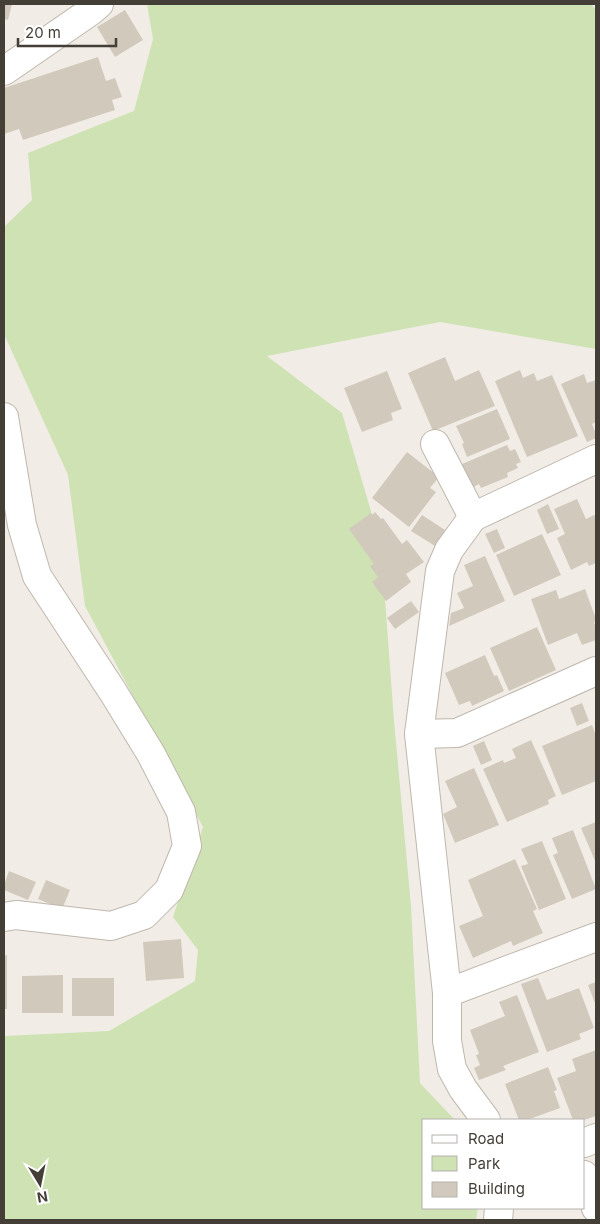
<svg xmlns="http://www.w3.org/2000/svg" width="600" height="1224" viewBox="0 0 600 1224" font-family="Inter,sans-serif">
	<style>
		.green { fill: #cee2b3 }
		.building { fill: #d2c9bd }
		.lines { fill: none; stroke-linecap: round; stroke-linejoin: round }
		.minor-casing { stroke: #bfb7ad; stroke-width: 30 }
		.minor { stroke: #fff; stroke-width: 28 }
	</style>
	<rect width="100%" height="100%" fill="#f1ede6"/>
	<polygon class="green" points="147,4 591,4 596,10 596,349 440,322 267,356 342,413 381,545 394,721 411,906 420,1083 455,1120 424,1120 424,1208 478,1208 476,1220 4,1220 4,1036 109,1031 195,981 198,950 173,917 203,827 85,606 68,475 4,334 4,227 32,200 28,153 134,111 153,39"/>
	<g class="building">
		<polygon points="4,4 12,4 8,20 4,19"/>
		<polygon points="125,10 143,40 115,57 97,27"/>
		<polygon points="98,57 106,81 115,78 122,97 112,100 115,110 23,140 19,129 4,134 4,88"/>
		<polygon points="445,357 455,381 479,370 495,406 433,431 408,373"/>
		<polygon points="520,370 523,378 534,373 537,381 552,375 578,436 527,457 495,381"/>
		<polygon points="387,371 402,409 391,413 393,420 362,432 344,388"/>
		<polygon points="584,374 587,383 596,380 596,422 592,424 596,434 596,438 587,442 561,384"/>
		<polygon points="497,409 510,439 467,457 462,444 464,443 456,426"/>
		<polygon points="507,445 510,451 515,449 521,462 516,464 518,468 507,473 508,477 481,488 479,484 472,488 462,464"/>
		<polygon points="407,452 439,477 430,488 436,492 409,527 372,498"/>
		<polygon points="577,499 586,519 594,515 596,516 596,563 589,566 587,562 571,570 557,538 565,534 554,509"/>
		<polygon points="548,504 559,529 547,534 537,510"/>
		<polygon points="375,512 381,519 383,518 402,544 407,540 424,562 406,574 411,582 386,601 372,582 378,577 370,566 374,564 349,529 371,513 372,515"/>
		<polygon points="422,515 445,530 435,546 411,531"/>
		<polygon points="497,529 505,548 494,553 485,534"/>
		<polygon points="542,534 561,575 514,596 496,555"/>
		<polygon points="485,556 505,601 449,626 451,613 464,608 457,593 473,586 464,565"/>
		<polygon points="585,589 596,619 596,621 594,622 596,628 596,640 582,645 577,633 548,645 531,599 556,590 559,599"/>
		<polygon points="411,601 419,612 395,629 387,618"/>
		<polygon points="537,627 556,670 509,691 490,648"/>
		<polygon points="485,655 494,676 497,675 504,691 472,706 470,701 459,705 445,673"/>
		<polygon points="582,703 589,721 577,726 570,708"/>
		<polygon points="592,725 596,736 596,781 562,795 542,746"/>
		<polygon points="531,740 556,796 548,800 549,804 507,822 483,769 503,760 504,763 516,758 512,749"/>
		<polygon points="484,741 492,760 481,765 473,746"/>
		<polygon points="474,768 499,825 455,843 443,814 457,807 445,781"/>
		<polygon points="596,822 596,863 581,828"/>
		<polygon points="573,830 596,889 572,899 553,855 558,853 552,838"/>
		<polygon points="542,841 566,899 539,910 521,866 528,864 521,849"/>
		<polygon points="515,859 537,909 533,911 543,933 513,946 511,941 473,958 459,926 483,916 468,880"/>
		<polygon points="9,871 36,882 28,900 4,890 4,885"/>
		<polygon points="46,880 70,890 62,909 38,899"/>
		<polygon points="181,939 184,978 146,981 143,942"/>
		<polygon points="7,955 7,1009 4,1009 4,956"/>
		<polygon points="63,975 63,1013 22,1013 22,976"/>
		<rect x="72" y="978" width="42" height="38"/>
		<polygon points="538,978 547,1000 579,988 594,1028 579,1034 581,1039 547,1052 521,984"/>
		<polygon points="596,982 596,1006 588,985"/>
		<polygon points="517,995 539,1052 503,1066 506,1070 479,1080 474,1068 480,1065 476,1055 479,1054 470,1030 505,1016 499,1002"/>
		<polygon points="596,1050 596,1116 584,1120 573,1120 557,1078 576,1071 572,1059"/>
		<polygon points="548,1067 557,1090 554,1091 560,1108 527,1120 519,1120 505,1084"/>
	</g>
	<g class="lines">
		<defs>
			<g id="minor">
				<polyline points="4,71 91,11 99,4"/>
				<polyline points="4,417 22,525 37,576 113,692 151,754 181,812 187,846 169,890 144,915 111,926 16,915 4,917"/>
				<polyline points="435,444 473,517"/>
				<polyline points="419,734 457,733 596,671"/>
				<polyline points="447,993 596,937"/>
				<polyline points="486,1120 463,1089 452,1069 447,1041 447,993 419,734 440,571 449,550 473,517 596,459"/>
				<polyline points="584,1143 596,1138"/>
				<polyline points="584,1175 596,1208"/>
				<polyline points="498,1220 499,1208"/>
			</g>
		</defs>
		<use href="#minor" class="minor-casing"/>
		<use href="#minor" class="minor"/>
	</g>
	<rect width="600" height="1224" fill="none" stroke="#433e36" stroke-width="10"/>
	<rect x="422" y="1119" width="162" height="90" fill="#ffffff" stroke="#b4b2af"/>
	<rect x="432" y="1135" width="25" height="8" fill="#ffffff" stroke="#b4b2af"/>
	<text x="468" y="1144" font-size="15" fill="#433e36">Road</text>
	<rect x="432" y="1156" width="25" height="15" fill="#cee2b3" stroke="#b4b2af"/>
	<text x="468" y="1169" font-size="15" fill="#433e36">Park</text>
	<rect x="432" y="1182" width="25" height="15" fill="#d2c9bd" stroke="#b4b2af"/>
	<text x="468" y="1194" font-size="15" fill="#433e36">Building</text>
	<g transform="translate(40 1184) rotate(170)" stroke="#ffffff" stroke-width="4" paint-order="stroke">
	<path d="M0-4L9 19L0 12L-9 19Z" fill="#433e36"/>
	<text y="-8" font-size="14" font-weight="bold" text-anchor="middle" fill="#433e36">N</text>
	</g>
	<path d="M18 38v8h98v-8" fill="none" stroke="#433e36" stroke-width="2.5"/>
	<text x="25" y="38" font-size="15" fill="#433e36" stroke="#ffffff" stroke-width="4" paint-order="stroke">20 m</text>
</svg>
